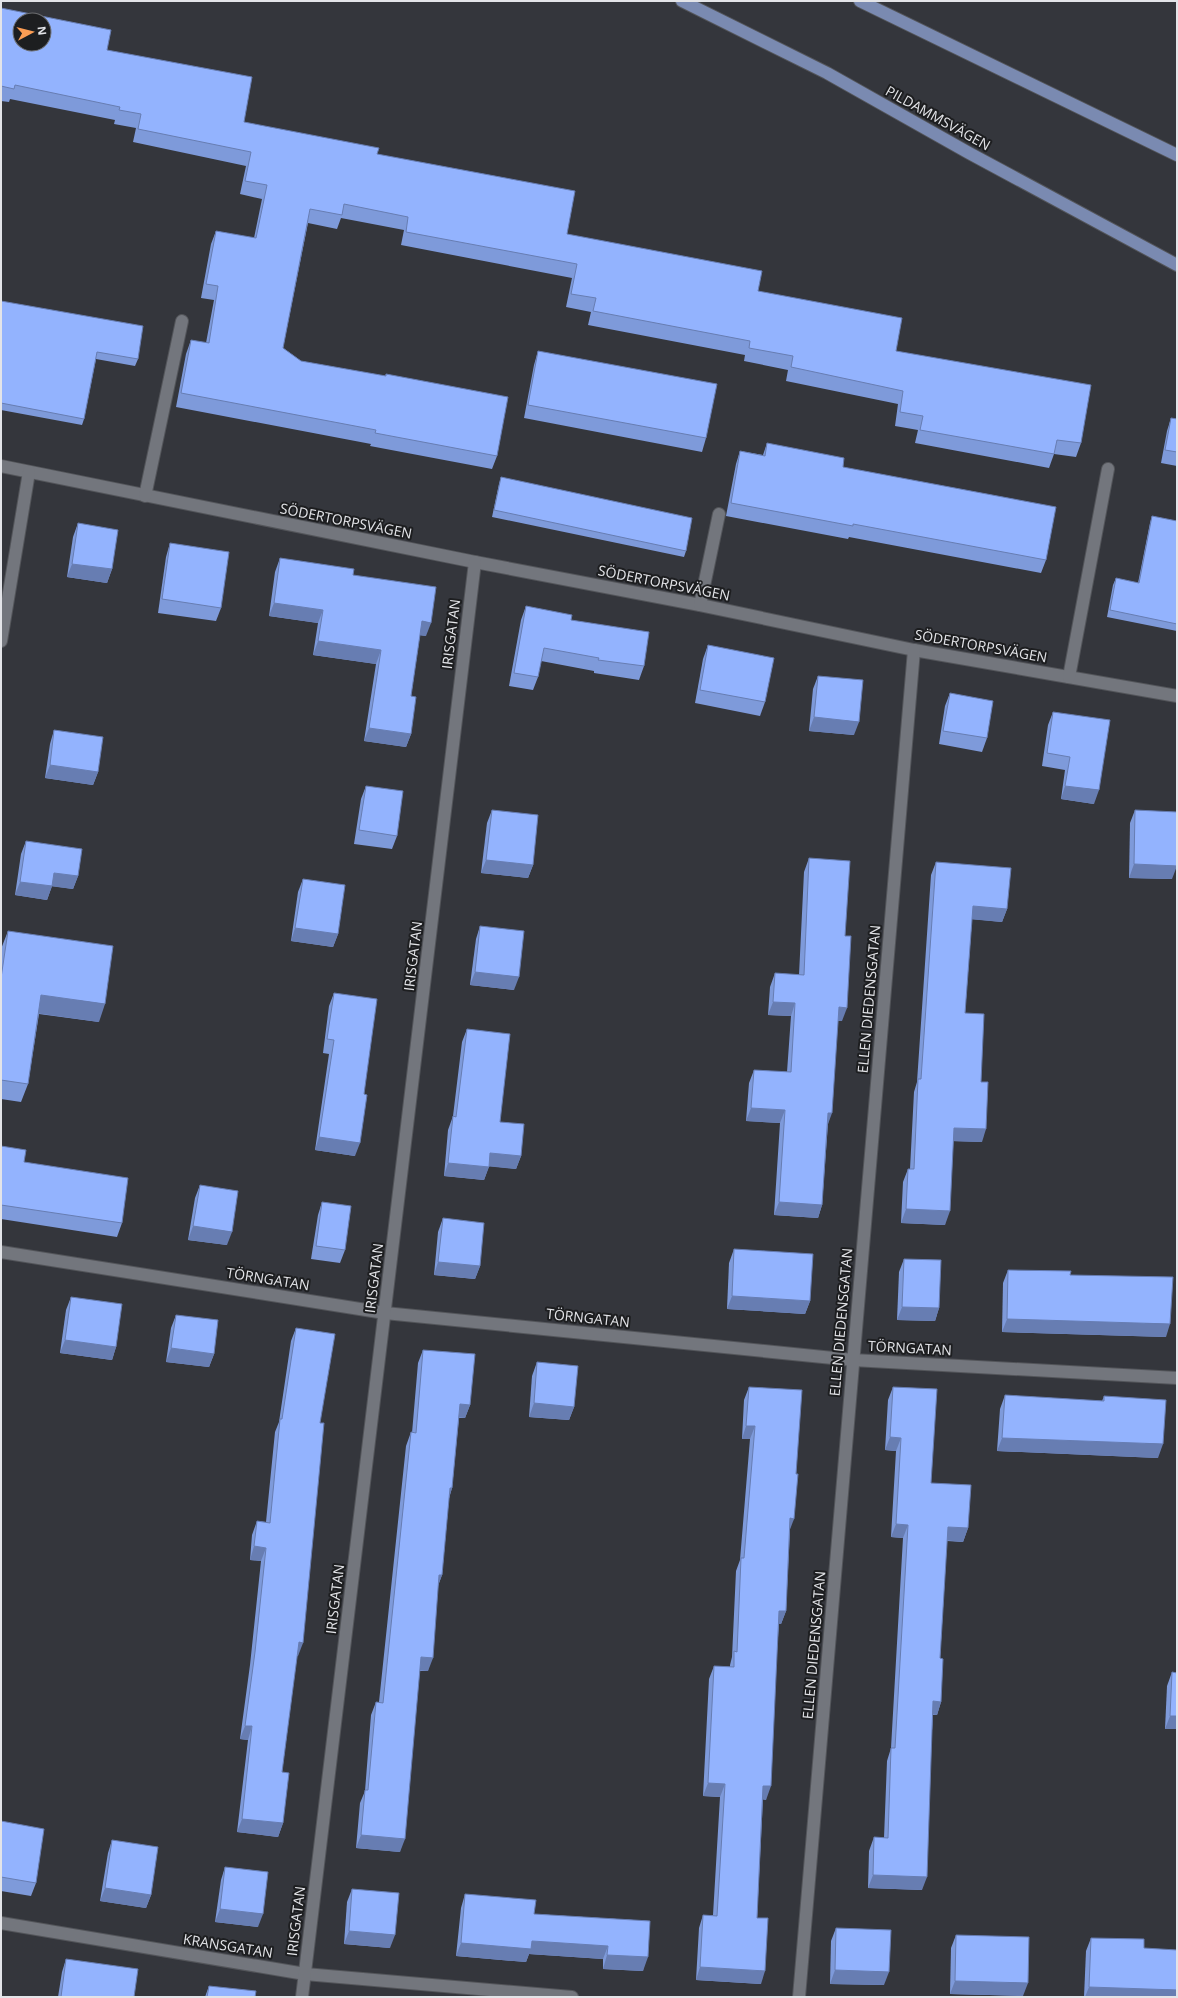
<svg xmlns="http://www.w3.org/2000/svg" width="1178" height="1998" viewBox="0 0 1178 1998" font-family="'Open Sans',sans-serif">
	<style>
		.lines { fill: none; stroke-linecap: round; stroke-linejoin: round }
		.minor-casing { stroke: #53555a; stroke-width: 14 }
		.major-casing { stroke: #53555a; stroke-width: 14 }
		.minor { stroke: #73767d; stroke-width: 12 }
		.major { stroke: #7a8ab1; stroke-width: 12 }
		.wall { fill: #7e9ada }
		.shaded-wall { fill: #677db2 }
		.building { fill: #93b3fe; stroke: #677db2; fill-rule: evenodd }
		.labels { text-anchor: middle; stroke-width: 4; stroke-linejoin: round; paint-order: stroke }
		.street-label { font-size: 14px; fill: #e3e4e8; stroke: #1d1e20 }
	</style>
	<rect width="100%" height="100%" fill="#34363c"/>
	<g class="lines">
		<defs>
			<g id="minor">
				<polyline points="1,466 475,562 700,605 914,650 1177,696"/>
				<polyline points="145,496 182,321"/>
				<polyline points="700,605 719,514"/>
				<polyline points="1,641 29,472"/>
				<polyline points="1069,677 1108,469"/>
				<polyline points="1,1252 385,1313 853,1360 1177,1378"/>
				<polyline points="1,1923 305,1974 572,1997"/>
				<polyline points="302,1997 475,562"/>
				<polyline points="799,1997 914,650"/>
			</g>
			<g id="major">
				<polyline points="682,1 827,73 969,153 1177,265"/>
				<polyline points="860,1 1177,155"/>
			</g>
		</defs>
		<use href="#minor" class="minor-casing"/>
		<use href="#major" class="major-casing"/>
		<use href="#minor" class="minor"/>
		<use href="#major" class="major"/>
	</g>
	<g class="wall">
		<polygon points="1,8 107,50 244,122 377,154 567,234 758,291 896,351 1081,443 1076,457 1054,454 1049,468 915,443 918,430 895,426 898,404 786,381 788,370 744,361 745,355 588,325 591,312 566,307 572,278 401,245 404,230 341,218 337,229 308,223 283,348 301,361 385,376 386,374 497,456 492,469 370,446 371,444 176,407 186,354 191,340 206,343 214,300 201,298 211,244 216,231 254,238 262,199 240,194 246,166 133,142 136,128 114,124 115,120 10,99 9,102 1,101"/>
		<polygon points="1,301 138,359 135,366 96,359 84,419 82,425 1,410"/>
		<polygon points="538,351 706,438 702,452 524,418 534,365"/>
		<polygon points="1171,418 1177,419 1177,466 1161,463 1167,431"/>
		<polygon points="767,443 843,467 1046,560 1041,573 849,537 848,539 726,516 736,464 740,451 763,455"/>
		<polygon points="501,477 686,551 684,557 492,517 499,484"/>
		<polygon points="1152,516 1177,521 1177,631 1107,617 1113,585 1116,578 1138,583 1150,523"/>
		<polygon points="78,523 112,569 107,583 67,577 73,537"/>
		<polygon points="170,543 221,608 216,621 158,613 166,557"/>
		<polygon points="280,558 353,575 426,636 420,635 411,696 411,734 406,747 364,741 376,664 313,655 318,623 269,616 275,572"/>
		<polygon points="526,606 571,620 644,666 639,680 594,673 594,671 541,661 538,677 533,690 509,686 521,620"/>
		<polygon points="708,645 765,702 760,716 695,703 703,659"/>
		<polygon points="818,676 854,735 809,731 813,689"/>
		<polygon points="950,693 987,738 982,752 939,744 945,706"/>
		<polygon points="1053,712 1094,804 1061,799 1065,770 1042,766 1048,725"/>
		<polygon points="54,730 98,772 93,785 45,778 50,744"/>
		<polygon points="366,786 397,836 392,849 354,844 361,799"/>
		<polygon points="492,810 533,865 528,878 481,873 487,823"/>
		<polygon points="1135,810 1172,879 1129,878 1130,823"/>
		<polygon points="26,841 78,876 73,889 52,886 47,900 15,895 21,854"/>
		<polygon points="809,858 845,936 842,1021 838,1021 828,1124 822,1205 818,1218 774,1215 780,1123 746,1121 749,1083 754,1070 787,1072 791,1016 768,1015 770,987 775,973 799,975 804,872"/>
		<polygon points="936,862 1007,909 1002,922 972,919 965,1013 981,1082 982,1142 953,1141 945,1225 901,1223 903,1182 908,1169 910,1169 914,1092 917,1082 931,875"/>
		<polygon points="303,879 338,934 333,947 291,941 298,892"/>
		<polygon points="480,926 514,990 470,985 476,939"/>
		<polygon points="8,931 99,1022 39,1014 28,1084 21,1102 1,1099 1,949"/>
		<polygon points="334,993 355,1156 315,1150 329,1054 323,1053 329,1006"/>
		<polygon points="467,1029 500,1122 521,1156 516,1169 489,1166 484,1180 444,1176 448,1130 453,1116 462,1042"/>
		<polygon points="1,1146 24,1162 122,1223 117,1237 1,1219"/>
		<polygon points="200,1185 227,1245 188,1240 195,1198"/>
		<polygon points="322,1202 345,1250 340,1263 311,1259 318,1215"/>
		<polygon points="443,1218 480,1266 475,1279 434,1275 438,1232"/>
		<polygon points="734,1249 810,1301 805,1314 727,1309 729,1263"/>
		<polygon points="904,1259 939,1308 935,1321 897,1320 899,1272"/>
		<polygon points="1008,1270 1070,1275 1166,1337 1002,1332 1003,1283"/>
		<polygon points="71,1297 116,1347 112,1360 60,1353 66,1310"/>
		<polygon points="176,1315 214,1354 209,1367 166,1362 171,1328"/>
		<polygon points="296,1328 320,1423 298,1656 297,1656 282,1772 283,1823 278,1837 237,1832 248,1740 240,1739 250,1665 261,1561 250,1560 252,1535 257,1521 266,1522 275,1432 279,1422 291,1341"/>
		<polygon points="423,1350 470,1405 465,1418 459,1418 452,1488 449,1498 442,1575 438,1586 428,1671 419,1671 400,1852 356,1848 360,1803 365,1791 371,1715 376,1702 379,1702 406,1446 411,1432 412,1433 418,1363"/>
		<polygon points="537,1362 574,1407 569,1420 529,1417 532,1376"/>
		<polygon points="749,1387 790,1530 786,1611 781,1624 779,1624 766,1800 763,1799 757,1918 761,1984 696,1980 699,1928 703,1915 713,1915 720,1797 703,1796 709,1679 714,1666 730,1667 730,1665 732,1657 736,1571 740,1560 750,1439 742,1439 744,1400"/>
		<polygon points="893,1387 931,1483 968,1528 963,1542 947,1541 940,1658 941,1702 937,1715 933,1715 922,1890 868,1888 869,1851 874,1837 884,1838 887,1761 891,1748 903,1538 891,1537 896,1451 885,1450 888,1400"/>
		<polygon points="1005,1395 1102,1401 1104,1396 1158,1458 997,1451 1000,1409"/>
		<polygon points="1172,1672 1177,1673 1177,1729 1165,1729 1167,1686"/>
		<polygon points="1,1821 36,1883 31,1896 1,1891"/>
		<polygon points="112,1840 151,1895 146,1908 100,1901 108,1853"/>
		<polygon points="225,1867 258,1927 215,1922 221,1880"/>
		<polygon points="352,1889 390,1948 344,1944 347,1902"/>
		<polygon points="465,1894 534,1914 650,1921 643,1971 603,1969 603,1959 529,1954 526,1962 456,1956 461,1908"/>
		<polygon points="836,1928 884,1985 830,1984 831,1941"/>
		<polygon points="956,1935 1023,1996 950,1994 951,1948"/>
		<polygon points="1091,1938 1177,1997 1084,1997 1086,1951"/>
		<polygon points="66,1959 134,1997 58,1997 62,1972"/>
		<polygon points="209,1986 255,1997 205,1997"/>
	</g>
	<g class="shaded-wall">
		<polygon points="72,564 112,569 107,583 67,577"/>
		<polygon points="274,603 323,610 318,623 269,616"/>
		<polygon points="422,621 431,623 426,636 417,635"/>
		<polygon points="318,641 381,650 376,664 313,655"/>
		<polygon points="814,717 859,722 854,735 809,731"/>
		<polygon points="369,728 411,734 406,747 364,741"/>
		<polygon points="50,765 98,772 93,785 45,778"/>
		<polygon points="1065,786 1099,790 1094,804 1061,799"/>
		<polygon points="486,860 533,865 528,878 481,873"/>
		<polygon points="1134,864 1177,866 1172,879 1129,878"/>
		<polygon points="54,873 78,876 73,889 49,886"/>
		<polygon points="20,882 52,886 47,900 15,895"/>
		<polygon points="973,906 1007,909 1002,922 968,919"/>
		<polygon points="295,928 338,934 333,947 291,941"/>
		<polygon points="475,972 519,977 514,990 470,985"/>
		<polygon points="41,995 105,1004 99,1022 35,1013"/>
		<polygon points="773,1002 795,1003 791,1016 768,1015"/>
		<polygon points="839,1007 847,1008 842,1021 834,1021"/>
		<polygon points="751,1108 785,1110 780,1123 746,1121"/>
		<polygon points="828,1113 832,1113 827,1127"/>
		<polygon points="954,1128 986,1129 982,1142 949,1141"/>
		<polygon points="319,1137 360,1143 355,1156 315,1150"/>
		<polygon points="490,1153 521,1156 516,1169 485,1166"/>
		<polygon points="448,1163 489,1167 484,1180 444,1176"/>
		<polygon points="779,1202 822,1205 818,1218 774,1215"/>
		<polygon points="906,1209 950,1211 945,1225 901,1223"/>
		<polygon points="193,1226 232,1232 227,1245 188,1240"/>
		<polygon points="438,1262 480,1266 475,1279 434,1275"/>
		<polygon points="732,1296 810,1301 805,1314 727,1309"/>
		<polygon points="902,1307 939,1308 935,1321 897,1320"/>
		<polygon points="1007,1319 1170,1324 1166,1337 1002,1332"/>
		<polygon points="65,1340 116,1347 112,1360 60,1353"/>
		<polygon points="171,1348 214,1354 209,1367 166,1362"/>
		<polygon points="534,1403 574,1407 569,1420 529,1417"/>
		<polygon points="460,1404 470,1405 465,1418 455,1417"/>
		<polygon points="746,1426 755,1426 750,1439 742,1439"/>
		<polygon points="890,1437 901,1438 896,1451 885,1450"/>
		<polygon points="1002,1438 1163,1444 1158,1458 997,1451"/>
		<polygon points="450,1488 452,1488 448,1502"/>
		<polygon points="790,1518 794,1519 789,1532"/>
		<polygon points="896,1524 908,1525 903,1538 891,1537"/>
		<polygon points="948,1527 968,1528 963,1542 943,1540"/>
		<polygon points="254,1546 266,1548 261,1561 250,1560"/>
		<polygon points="439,1575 442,1575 437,1588"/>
		<polygon points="779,1611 786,1611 781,1624 774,1624"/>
		<polygon points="299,1642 303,1643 298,1656 294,1656"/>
		<polygon points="421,1657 433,1658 428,1671 416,1670"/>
		<polygon points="933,1701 941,1702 937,1715 928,1714"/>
		<polygon points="1170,1716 1177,1716 1177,1729 1165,1729"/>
		<polygon points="245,1726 252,1726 248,1740 240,1739"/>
		<polygon points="708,1783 725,1784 720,1797 703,1796"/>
		<polygon points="763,1786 771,1786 766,1800 758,1799"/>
		<polygon points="242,1819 283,1823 278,1837 237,1832"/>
		<polygon points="361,1835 405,1839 400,1852 356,1848"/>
		<polygon points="873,1875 927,1877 922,1890 868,1888"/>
		<polygon points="105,1888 151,1895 146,1908 100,1901"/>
		<polygon points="220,1909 263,1914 258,1927 215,1922"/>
		<polygon points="349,1931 395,1935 390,1948 344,1944"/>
		<polygon points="532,1941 608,1946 603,1959 529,1954 526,1962 456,1956 461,1943"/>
		<polygon points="607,1955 648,1957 643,1971 603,1969"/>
		<polygon points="700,1967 765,1971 761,1984 696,1980"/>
		<polygon points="835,1970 889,1972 884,1985 830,1984"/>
		<polygon points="955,1981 1028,1983 1023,1996 950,1994"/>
		<polygon points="1089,1987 1177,1990 1177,1997 1085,1997"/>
	</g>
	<g class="building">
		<path d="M 1,8 L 111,30 L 107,50 L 252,77 L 244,122 L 379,148 L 377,154 L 575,191 L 567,234 L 762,271 L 758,291 L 902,318 L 896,351 L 1091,385 L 1081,443 L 1057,440 L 1054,454 L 920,430 L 923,416 L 900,412 L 903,391 L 791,367 L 793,356 L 749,348 L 750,341 L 593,311 L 596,298 L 571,294 L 577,264 L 406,232 L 408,217 L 344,204 L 342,215 L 310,209 L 283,348 L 301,361 L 386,376 L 386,374 L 508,397 L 497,456 L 375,433 L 376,430 L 181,393 L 191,340 L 209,343 L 218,286 L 206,284 L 216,231 L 256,238 L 267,185 L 245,181 L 251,152 L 138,129 L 141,114 L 119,110 L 120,107 L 15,85 L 14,89 L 1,86 ZM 20,20 L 44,20 L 44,44 L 20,44 Z"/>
		<polygon points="1,301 143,326 138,359 97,352 84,419 1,403"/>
		<polygon points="538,351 717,384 706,438 528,405"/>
		<polygon points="1171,418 1177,419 1177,452 1165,450"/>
		<polygon points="767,443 844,458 843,467 1056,507 1046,560 853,524 853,526 731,503 740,451 765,456"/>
		<polygon points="501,477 692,518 686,551 494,510"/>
		<polygon points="1152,516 1177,521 1177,624 1110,610 1116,578 1139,583"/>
		<polygon points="78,523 118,530 112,569 72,564"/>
		<polygon points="170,543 229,552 221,608 162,599"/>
		<polygon points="280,558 354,569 353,575 436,587 431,623 422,621 411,696 416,697 411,734 369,728 381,650 318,641 323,610 274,603"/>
		<polygon points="526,606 572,615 571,620 649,632 644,666 598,660 599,658 544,648 538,677 514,673"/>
		<polygon points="708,645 774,658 765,702 700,690"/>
		<polygon points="818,676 863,680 859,722 814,717"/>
		<polygon points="950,693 993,701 987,738 943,731"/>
		<polygon points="1053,712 1110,720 1099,790 1065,786 1070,757 1047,753"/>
		<polygon points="54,730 103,737 98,772 50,765"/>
		<polygon points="366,786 403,791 397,836 359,830"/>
		<polygon points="492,810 538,815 533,865 486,860"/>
		<polygon points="1135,810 1177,812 1177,866 1134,864"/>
		<polygon points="26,841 82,849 78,876 54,873 52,886 20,882"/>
		<polygon points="809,858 850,861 845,936 851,936 847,1008 839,1007 832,1113 828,1113 822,1205 779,1202 785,1110 751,1108 754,1070 791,1072 795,1003 773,1002 775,973 804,975"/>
		<polygon points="936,862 1011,868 1007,909 973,906 965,1013 984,1014 981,1082 988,1082 986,1129 954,1128 950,1211 906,1209 908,1169 914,1169 918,1079 921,1079"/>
		<polygon points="303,879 345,885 338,934 295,928"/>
		<polygon points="480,926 524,931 519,977 475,972"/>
		<polygon points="8,931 113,946 105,1004 41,995 28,1084 1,1080 1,978"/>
		<polygon points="334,993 377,999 364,1094 367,1095 360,1143 319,1137 334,1040 327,1039"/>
		<polygon points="467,1029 510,1034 500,1122 524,1124 521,1156 490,1153 489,1167 448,1163 453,1116 456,1117"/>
		<polygon points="1,1146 26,1150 24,1162 128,1178 122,1223 1,1205"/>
		<polygon points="200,1185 238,1191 232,1232 193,1226"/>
		<polygon points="322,1202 351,1206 345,1250 316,1246"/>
		<polygon points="443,1218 484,1223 480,1266 438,1262"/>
		<polygon points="734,1249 813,1254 810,1301 732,1296"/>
		<polygon points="904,1259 941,1260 939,1308 902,1307"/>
		<polygon points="1008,1270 1071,1271 1070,1275 1173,1277 1170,1324 1007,1319"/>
		<polygon points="71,1297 122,1304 116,1347 65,1340"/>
		<polygon points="176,1315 218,1320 214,1354 171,1348"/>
		<polygon points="296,1328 335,1334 320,1423 324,1423 303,1643 299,1642 282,1772 289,1773 283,1823 242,1819 252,1726 245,1726 255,1652 266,1548 254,1546 257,1521 270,1523 280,1419 282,1419"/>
		<polygon points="423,1350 475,1354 470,1405 460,1404 452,1488 450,1488 442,1575 439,1575 433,1658 421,1657 405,1839 361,1835 365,1790 368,1790 376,1702 383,1703 411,1432 416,1433"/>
		<polygon points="537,1362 578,1366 574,1407 534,1403"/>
		<polygon points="749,1387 802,1390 796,1474 798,1474 794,1519 790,1518 786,1611 779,1611 771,1786 763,1786 757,1918 768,1918 765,1971 700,1967 703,1915 717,1916 725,1784 708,1783 714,1666 734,1667 734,1651 737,1652 741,1558 744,1558 755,1426 746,1426"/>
		<polygon points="893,1387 937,1389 931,1483 971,1485 968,1528 948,1527 940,1658 943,1659 941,1702 933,1701 927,1877 873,1875 874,1837 888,1838 891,1748 895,1748 908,1525 896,1524 901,1438 890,1437"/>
		<polygon points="1005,1395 1104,1401 1104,1396 1166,1400 1163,1444 1002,1438"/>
		<polygon points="1172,1672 1177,1673 1177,1716 1170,1716"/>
		<polygon points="1,1821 44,1829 36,1883 1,1877"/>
		<polygon points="112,1840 158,1847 151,1895 105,1888"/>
		<polygon points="225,1867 268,1872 263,1914 220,1909"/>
		<polygon points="352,1889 399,1893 395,1935 349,1931"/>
		<polygon points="465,1894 536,1900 534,1914 650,1921 648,1957 607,1955 608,1946 532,1941 531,1949 461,1943"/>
		<polygon points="836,1928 891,1930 889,1972 835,1970"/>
		<polygon points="956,1935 1029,1937 1028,1983 955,1981"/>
		<polygon points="1091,1938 1144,1939 1144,1948 1177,1950 1177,1990 1089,1987"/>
		<polygon points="66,1959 138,1969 134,1997 61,1997"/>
		<polygon points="209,1986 256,1991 255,1997 207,1997"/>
	</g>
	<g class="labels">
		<g class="street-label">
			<text transform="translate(938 118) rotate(29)" y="5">PILDAMMSVÄGEN</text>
			<text transform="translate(346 521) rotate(11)" y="5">SÖDERTORPSVÄGEN</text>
			<text transform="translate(664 583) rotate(11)" y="5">SÖDERTORPSVÄGEN</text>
			<text transform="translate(451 634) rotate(-83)" y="5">IRISGATAN</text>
			<text transform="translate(981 646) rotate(10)" y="5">SÖDERTORPSVÄGEN</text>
			<text transform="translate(413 956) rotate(-83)" y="5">IRISGATAN</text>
			<text transform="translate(869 999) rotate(-85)" y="5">ELLEN DIEDENSGATAN</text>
			<text transform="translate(374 1278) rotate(-83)" y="5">IRISGATAN</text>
			<text transform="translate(268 1279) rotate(9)" y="5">TÖRNGATAN</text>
			<text transform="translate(588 1318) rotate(6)" y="5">TÖRNGATAN</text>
			<text transform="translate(841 1322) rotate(-85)" y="5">ELLEN DIEDENSGATAN</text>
			<text transform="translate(910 1348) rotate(3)" y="5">TÖRNGATAN</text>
			<text transform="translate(335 1599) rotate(-83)" y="5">IRISGATAN</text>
			<text transform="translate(814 1645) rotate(-85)" y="5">ELLEN DIEDENSGATAN</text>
			<text transform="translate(296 1921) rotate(-83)" y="5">IRISGATAN</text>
			<text transform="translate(228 1946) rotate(9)" y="5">KRANSGATAN</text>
		</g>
	</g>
	<rect width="1178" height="1998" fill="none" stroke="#e3e4e8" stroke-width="4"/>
	<g transform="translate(32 32) rotate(83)"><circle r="19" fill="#1d1e20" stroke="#6c6d70"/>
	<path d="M0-3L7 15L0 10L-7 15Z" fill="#fc9d54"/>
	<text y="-6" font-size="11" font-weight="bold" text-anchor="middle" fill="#e3e4e8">N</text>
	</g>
</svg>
